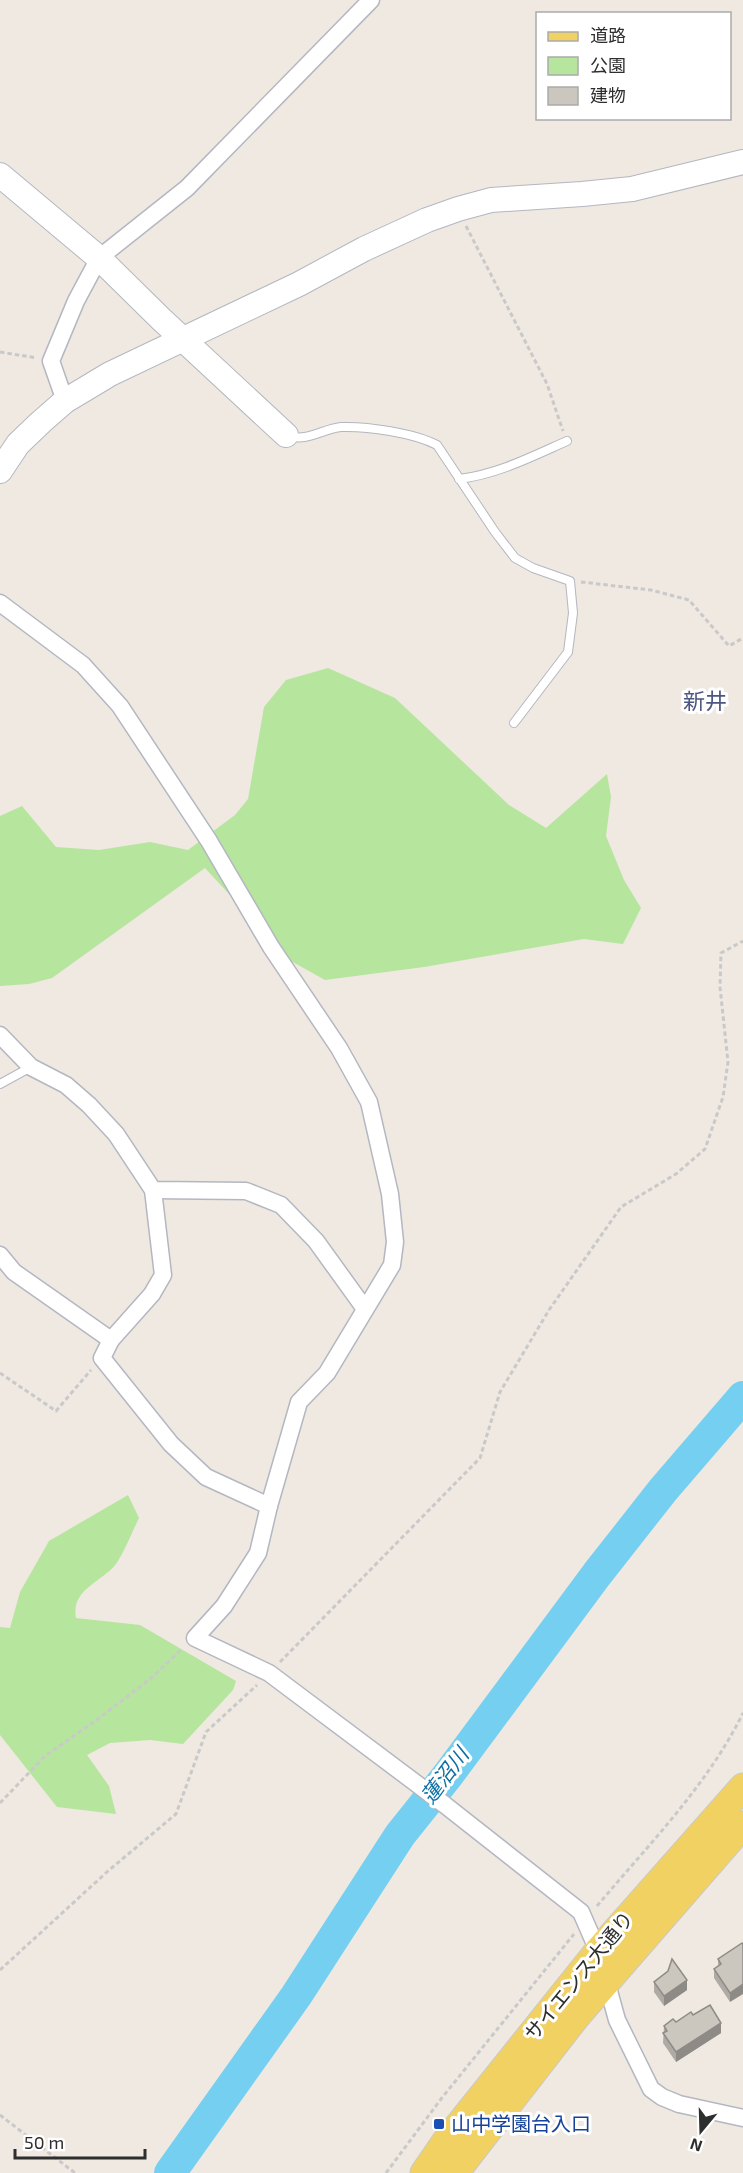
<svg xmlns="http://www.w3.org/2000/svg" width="743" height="2173" viewBox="0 0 743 2173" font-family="'Exo 2','Noto Sans JP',sans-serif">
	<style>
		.green { fill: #b6e59e }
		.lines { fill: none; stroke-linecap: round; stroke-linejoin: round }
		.river { stroke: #75cff0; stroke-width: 32 }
		.lane-casing { stroke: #b4b7c1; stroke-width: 10 }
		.street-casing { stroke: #b4b7c1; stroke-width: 19 }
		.secondary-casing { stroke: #b4b7c1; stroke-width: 26 }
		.primary-casing { stroke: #c9c9c9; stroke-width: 29 }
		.path { stroke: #c9c9c9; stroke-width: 3; stroke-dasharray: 4.5 3; stroke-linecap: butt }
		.lane { stroke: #fff; stroke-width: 8 }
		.street { stroke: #fff; stroke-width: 16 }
		.secondary { stroke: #fff; stroke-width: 24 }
		.primary { stroke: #f2d163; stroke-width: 27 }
		.wall { fill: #afaba4 }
		.shaded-wall { fill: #8e8b86 }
		.building { fill: #cbc7bf; stroke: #8e8b86; stroke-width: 1.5 }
		.transit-dot { fill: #1a4fb4; stroke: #fff; stroke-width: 2 }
		.labels { text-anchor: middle; stroke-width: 6; stroke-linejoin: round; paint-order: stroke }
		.street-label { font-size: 20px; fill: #2e2e2e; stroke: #fff }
		.transit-label { font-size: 20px; fill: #164399; stroke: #fff; text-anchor: start }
		.water-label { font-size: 21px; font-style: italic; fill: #0d6fa3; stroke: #fff }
		.quarter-label { font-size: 22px; fill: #4d5680; stroke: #fff }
	</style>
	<rect width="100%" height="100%" fill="#efe9e1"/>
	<g class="green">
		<polygon points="328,668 395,698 509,805 546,828 607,774 611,797 606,836 624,880 641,908 623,944 584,939 424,967 325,980 291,961 205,868 52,978 29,984 0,986 0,816 22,806 56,847 99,850 150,842 188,850 235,815 248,799 264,707 286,680"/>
		<path d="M 128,1495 L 139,1518 C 132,1532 126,1548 118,1561 C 106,1581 70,1588 76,1618 L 140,1625 L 236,1681 L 233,1690 L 183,1744 L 150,1740 L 110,1743 L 87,1755 L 109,1786 L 116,1814 L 57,1807 L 0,1735 L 0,1627 L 10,1628 L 20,1592 L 49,1541 Z"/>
	</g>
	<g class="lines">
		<polyline class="river" points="170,2173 296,1996 400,1835 448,1775 597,1574 663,1490 743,1397"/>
		<defs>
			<g id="lane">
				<path d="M 287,435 C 306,443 322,429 341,427 C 367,426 414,433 437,445 L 495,532 L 515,558 L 533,568 L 570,581 L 573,613 L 568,652 L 514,723"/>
				<path d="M 459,479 C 498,474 531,457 567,441"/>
				<polyline points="0,1084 31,1067"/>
			</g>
			<g id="street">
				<polyline points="65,401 51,361 76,301 99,258 187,188 371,0"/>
				<polyline points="0,603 83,665 120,706 209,841 271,947 339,1048 369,1102 390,1194 395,1242 392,1265 327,1373 299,1402 269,1506 258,1553 224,1606 195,1638 269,1673 445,1805 581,1912 598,1951 617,2020 651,2089 662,2097 679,2104 743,2118"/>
				<polyline points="0,1035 31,1067 66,1085 89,1105 116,1134 153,1190 246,1191 281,1205 316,1241 365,1309"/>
				<polyline points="153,1190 163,1275 152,1294 111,1340 102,1358 171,1444 206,1477 269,1506"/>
				<polyline points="0,1255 14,1272 111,1340"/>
			</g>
			<g id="secondary">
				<polyline points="0,175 99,258 161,319 286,435"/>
				<polyline points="0,471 18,444 41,422 65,401 110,374 299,284 364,249 427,220 458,209 491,200 582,194 632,189 743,162"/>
			</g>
			<g id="primary">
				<polyline points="424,2173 446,2141 598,1951 743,1787"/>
				<polyline points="455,2173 576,2017 743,1825"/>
			</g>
		</defs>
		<use href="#lane" class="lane-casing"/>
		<use href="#street" class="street-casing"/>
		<use href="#secondary" class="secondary-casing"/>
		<use href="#primary" class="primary-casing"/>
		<g class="path">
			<polyline points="466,226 547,384 563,431"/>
			<polyline points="0,352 37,358"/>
			<polyline points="581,582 651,590 689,600 729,646 743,638"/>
			<polyline points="0,1373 56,1411 91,1370"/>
			<polyline points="280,1662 480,1458 500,1392 549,1310 621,1207 676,1174 705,1149 723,1097 728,1062 720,987 721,953 743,941"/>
			<polyline points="0,1803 45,1756 102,1716 150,1679 182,1649"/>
			<path d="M 597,1906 C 649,1844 707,1786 743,1713"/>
			<polyline points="0,1970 108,1871 176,1814 206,1732 257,1685"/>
			<polyline points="0,2115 75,2173"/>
			<polyline points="386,2173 441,2099 574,1934"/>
		</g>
		<use href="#lane" class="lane"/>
		<use href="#street" class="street"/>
		<use href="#secondary" class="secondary"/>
		<use href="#primary" class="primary"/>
	</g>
	<g class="wall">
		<polygon points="742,1943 730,2002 714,1978 714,1969 718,1966 718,1959"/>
		<polygon points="668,1971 687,1990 664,2006 654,1992 654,1982"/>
		<polygon points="693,2015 721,2033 676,2062 663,2043 664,2026"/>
	</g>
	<g class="shaded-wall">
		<polygon points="687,1980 687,1990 664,2006 664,1996"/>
		<polygon points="743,1984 743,1994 730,2002 730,1993"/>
		<polygon points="721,2023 721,2033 676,2062 676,2052"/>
	</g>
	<g class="building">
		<polygon points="742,1943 743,1945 743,1984 730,1993 714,1969 721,1964 718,1959"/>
		<polygon points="672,1959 687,1980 664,1996 654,1982 668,1971"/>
		<polygon points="710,2005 721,2023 676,2052 663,2033 667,2031 664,2026 673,2019 676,2022 691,2012 693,2015"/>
	</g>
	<rect class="transit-dot" x="433" y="2118" width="12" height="12" rx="3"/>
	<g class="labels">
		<g class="street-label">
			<text transform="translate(579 1976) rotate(-51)" y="7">サイエンス大通り</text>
		</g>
		<g class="transit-label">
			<text x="451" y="2131">山中学園台入口</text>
		</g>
		<g class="water-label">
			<text transform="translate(445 1776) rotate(-53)" y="7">蓮沼川</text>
		</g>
		<g class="quarter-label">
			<text x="705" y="709">新井</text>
		</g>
	</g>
	<rect x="536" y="12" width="195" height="108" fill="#ffffff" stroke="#ababab" stroke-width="1.5"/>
	<rect x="548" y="32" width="30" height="9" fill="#f2d163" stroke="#ababab" stroke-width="1.5"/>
	<text x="590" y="42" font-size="18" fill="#2e2e2e">道路</text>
	<rect x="548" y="57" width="30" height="18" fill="#b6e59e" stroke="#ababab" stroke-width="1.5"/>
	<text x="590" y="72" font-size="18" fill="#2e2e2e">公園</text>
	<rect x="548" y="87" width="30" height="18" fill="#cbc7bf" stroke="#ababab" stroke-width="1.5"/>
	<text x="590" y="102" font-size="18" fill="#2e2e2e">建物</text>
	<g transform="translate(701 2131) rotate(199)" stroke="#ffffff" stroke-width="4.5" paint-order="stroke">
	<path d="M0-4.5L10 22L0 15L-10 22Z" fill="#2e2e2e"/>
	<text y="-9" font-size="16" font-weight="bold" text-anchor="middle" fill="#2e2e2e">N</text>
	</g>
	<path d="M15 2149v9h130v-9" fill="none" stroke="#2e2e2e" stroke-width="3"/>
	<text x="24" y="2149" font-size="18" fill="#2e2e2e" stroke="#ffffff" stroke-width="4.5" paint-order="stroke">50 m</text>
</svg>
